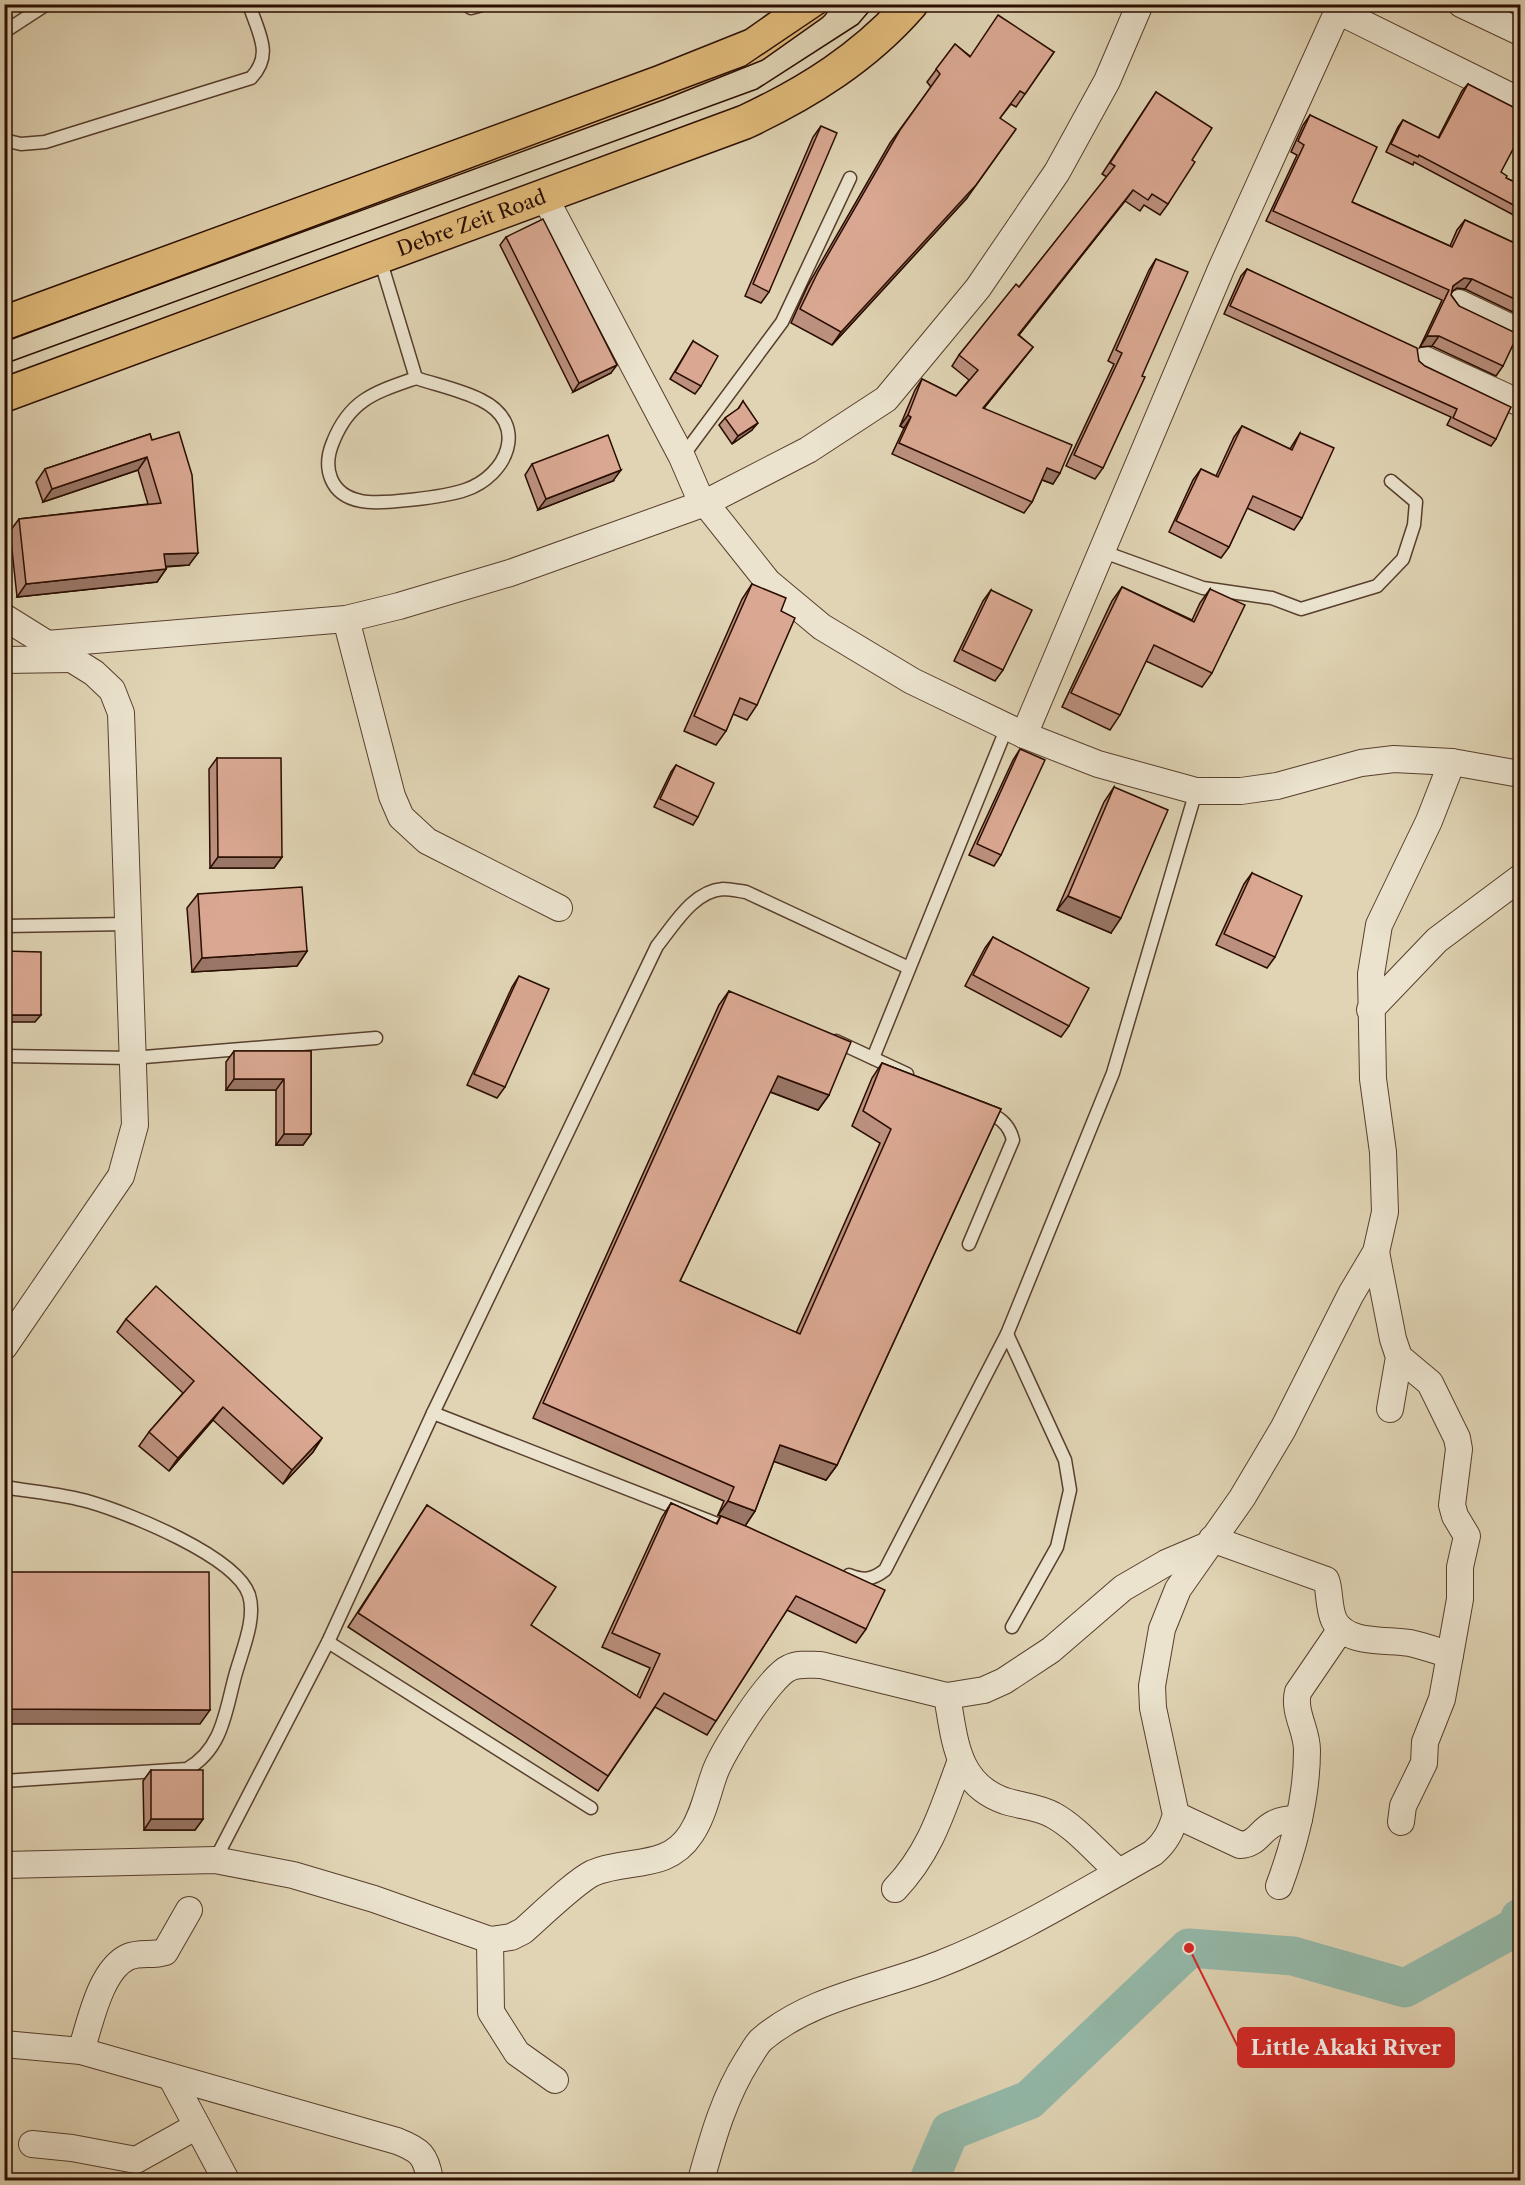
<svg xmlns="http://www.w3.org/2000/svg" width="1525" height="2185" viewBox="0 0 1525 2185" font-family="'Libre Caslon Text',serif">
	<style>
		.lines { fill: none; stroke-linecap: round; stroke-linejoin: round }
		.river { stroke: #94b9a9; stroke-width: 39 }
		.lane-casing { stroke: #583f2d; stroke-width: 15 }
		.street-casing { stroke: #583f2d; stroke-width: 28 }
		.primary-casing { stroke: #2a0d00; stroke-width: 36 }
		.lane { stroke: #ebe3ce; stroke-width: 12 }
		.street { stroke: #ebe3ce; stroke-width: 26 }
		.primary { stroke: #e0ba7a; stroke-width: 33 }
		.tram { stroke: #2a0d00; stroke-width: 1.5 }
		.wall { fill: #bb907e; stroke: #2a0d00; stroke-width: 1.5 }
		.shaded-wall { fill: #997666; stroke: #2a0d00; stroke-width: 1.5 }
		.building { fill: #daa892; stroke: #2a0d00; stroke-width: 1.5 }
		.labels { text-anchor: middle; stroke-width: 6; stroke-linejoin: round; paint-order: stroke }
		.street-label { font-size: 20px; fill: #2a0d00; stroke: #ebe3ce }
		.leader { fill: none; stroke: #d62828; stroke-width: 2 }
		.callout-dot { fill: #d62828; stroke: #ebe3ce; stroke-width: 2 }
		.callout { fill: #d62828; stroke: #d62828; stroke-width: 2 }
		.callout-label { font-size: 21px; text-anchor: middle; font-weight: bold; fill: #fff }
	</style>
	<rect width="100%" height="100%" fill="#e0d4b4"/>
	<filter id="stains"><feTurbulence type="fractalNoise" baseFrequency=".00333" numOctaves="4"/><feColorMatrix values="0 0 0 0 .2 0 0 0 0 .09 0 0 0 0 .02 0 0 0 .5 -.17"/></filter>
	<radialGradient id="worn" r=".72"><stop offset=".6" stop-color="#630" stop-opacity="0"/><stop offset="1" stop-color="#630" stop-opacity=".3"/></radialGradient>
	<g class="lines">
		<polyline class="river" points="929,2180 950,2131 1029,2100 1189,1948 1293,1956 1405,1988 1516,1927 1520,1918"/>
		<defs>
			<g id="lane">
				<polyline points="465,4 471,8 486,4"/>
				<polyline points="4,32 47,4"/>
				<path d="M 4,140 L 21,144 L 45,142 L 251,78 C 274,54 258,33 249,4"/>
				<polyline points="380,259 416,378"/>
				<path d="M 416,378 C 437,385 461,390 481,400 C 530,424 507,476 465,490 C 445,497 380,505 361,501 C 330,495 322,468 333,442 C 350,399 376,392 416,378 Z"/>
				<polyline points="682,457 782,322 850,178"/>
				<polyline points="1101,551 1203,588 1272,598 1301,609 1377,586 1403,559 1414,525 1416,502 1391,481"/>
				<polyline points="4,926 127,924"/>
				<polyline points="836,1041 907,1074"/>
				<polyline points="4,1056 132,1058 376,1038"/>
				<polyline points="873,1058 1007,727"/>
				<path d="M 969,1244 L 1013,1140 C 1009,1123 998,1117 983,1109"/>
				<polyline points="1007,1334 1065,1460 1070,1490 1057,1547 1012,1627"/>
				<polyline points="433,1413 730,1529"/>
				<path d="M 4,1487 C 33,1492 63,1494 90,1502 C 128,1513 236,1556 249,1595 C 257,1620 240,1655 234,1680 C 225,1715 221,1750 187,1769 L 4,1781"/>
				<path d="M 849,1575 C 864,1581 872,1580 885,1570 L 1007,1334 L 1113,1073 L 1196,791"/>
				<polyline points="328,1642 591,1808"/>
				<path d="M 215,1860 L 328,1642 L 433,1413 L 657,946 C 674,925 693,891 723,889 C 730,889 739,891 746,892 L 909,968"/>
			</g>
			<g id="street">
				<polyline points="1461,4 1520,32"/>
				<polyline points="1338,11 1520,101"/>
				<polyline points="543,194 682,457 698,494 768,582 822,627 912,681 1024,735 1098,764 1196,791 1241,791 1277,786 1361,763 1394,759 1452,762 1520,774"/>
				<polyline points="1459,303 1520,332"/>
				<polyline points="1426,360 1520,403"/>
				<polyline points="4,617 94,673 112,690 121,713 135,1125 121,1176 4,1347"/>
				<polyline points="346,619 392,796 401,817 427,841 559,908"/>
				<polyline points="47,644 346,619 399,606 510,573 705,503 808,450 886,399 978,288 1057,172 1107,81 1140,4"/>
				<polyline points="4,660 72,659"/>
				<polyline points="1024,735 1221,269 1341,4"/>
				<polyline points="1370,1010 1437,940 1520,878"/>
				<polyline points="1376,1252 1393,1339 1399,1357 1390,1409"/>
				<polyline points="1399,1357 1430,1383 1457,1438 1459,1449 1452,1505 1455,1516 1467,1536 1460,1567 1460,1599 1450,1655"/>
				<path d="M 1212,1539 L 1326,1580 C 1330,1588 1328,1607 1334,1620 C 1346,1645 1387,1639 1410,1643 C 1424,1646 1437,1651 1450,1655 L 1442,1699 L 1425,1742 L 1424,1763 L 1403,1806 L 1401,1822"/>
				<path d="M 947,1696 C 955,1740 956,1784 1005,1801 C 1021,1806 1039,1807 1053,1815 C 1077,1828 1098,1854 1119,1872"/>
				<path d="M 1176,1815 L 1240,1845 C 1264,1844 1259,1818 1299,1819"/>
				<path d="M 4,1865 L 215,1860 L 293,1875 L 374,1899 L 490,1940 L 511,1937 L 523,1931 C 539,1917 576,1881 593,1873 C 628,1858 667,1871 691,1834 C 703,1816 707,1795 714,1775 C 721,1753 770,1676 789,1668 C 799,1663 811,1665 821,1665 L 947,1696 L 984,1690 L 1004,1681 L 1051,1650 L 1123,1588 L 1166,1563 L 1206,1546"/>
				<path d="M 1279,1886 C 1295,1843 1307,1797 1307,1750 C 1307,1730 1293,1712 1298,1692 L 1341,1629"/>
				<path d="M 895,1889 C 931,1851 942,1811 960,1763"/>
				<polyline points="490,1940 491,2012 517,2053 555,2080"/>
				<path d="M 4,2044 L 81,2051 L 397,2141 C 420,2150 426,2155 430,2180"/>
				<path d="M 81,2051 C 90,2024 100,1970 128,1957 C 140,1952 152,1956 165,1952 L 189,1910"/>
				<polyline points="172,2079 226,2180"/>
				<polyline points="32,2144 72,2148 136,2160 197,2126"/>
				<path d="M 701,2180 C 713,2137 724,2097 748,2059 C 752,2053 756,2045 761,2040 C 811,1997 880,1988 940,1964 C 1014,1935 1083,1892 1153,1853 C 1166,1842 1171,1831 1176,1815 L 1153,1708 L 1152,1686 L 1162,1629 L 1178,1589 L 1242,1498 L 1283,1429 L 1351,1294 L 1376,1252 L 1385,1212 L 1383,1152 L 1373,1079 L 1371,974 L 1379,925 L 1429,821 L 1452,762"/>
			</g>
			<g id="primary">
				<polyline points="4,323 659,83 754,45 812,4"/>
				<path id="s1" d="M 4,395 L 745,122 C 807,93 865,57 911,4"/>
			</g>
		</defs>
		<use href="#lane" class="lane-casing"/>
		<use href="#street" class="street-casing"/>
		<use href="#primary" class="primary-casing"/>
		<use href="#lane" class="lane"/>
		<use href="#street" class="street"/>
		<use href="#primary" class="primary"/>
		<g class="tram">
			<polyline points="4,342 745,66 837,4"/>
			<polyline points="4,364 757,89 858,24 875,4"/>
		</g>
	</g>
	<g class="wall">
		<polygon points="955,44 970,56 1054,52 1016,107 1011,104 1000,118 967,198 832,345 791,323 808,285 890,143 931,87 927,82"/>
		<polygon points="1468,84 1501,172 1506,178 1521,185 1521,219 1414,162 1413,165 1386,152 1398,127 1403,120 1438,138 1462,91"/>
		<polygon points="1156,92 1192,160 1168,204 1160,215 1144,205 1140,211 1125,201 1019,335 1033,347 1025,357 984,408 1053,484 1042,480 1032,502 1024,513 892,454 904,428 900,426 915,390 922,379 956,396 969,380 952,366 959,355 1019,287 1107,177 1102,174"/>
		<polygon points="1310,115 1352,202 1450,246 1457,230 1465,220 1521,246 1521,316 1465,289 1457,288 1452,292 1451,295 1503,366 1496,376 1432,346 1420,347 1442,300 1266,221 1297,155 1291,152 1303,125"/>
		<polygon points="821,126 769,292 761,303 745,296 813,137"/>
		<polygon points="506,237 611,373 573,392 500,245"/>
		<polygon points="1156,259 1142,376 1103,468 1095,479 1066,466 1114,364 1108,361 1149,270"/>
		<polygon points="1247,269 1419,361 1496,439 1491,446 1447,425 1451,417 1224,314 1241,276"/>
		<polygon points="693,341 701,386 695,394 670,379"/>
		<polygon points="743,401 752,430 732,444 719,425 725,418 738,409"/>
		<polygon points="1242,426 1290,449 1300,433 1302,518 1294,530 1247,508 1229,547 1221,558 1169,532 1193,480 1201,469 1216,476 1234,437"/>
		<polygon points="150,434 189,565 166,567 166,569 157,582 17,597 10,531 19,519 148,504 138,470 43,502 36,482 45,469"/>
		<polygon points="532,464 613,481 538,510 525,475"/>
		<polygon points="752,584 781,611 757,705 747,720 733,714 726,731 716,745 684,731 742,599"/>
		<polygon points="1122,587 1192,620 1200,603 1210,589 1212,673 1202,687 1146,661 1120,715 1110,730 1062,707 1112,601"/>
		<polygon points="991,590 1003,670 995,681 954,661 983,601"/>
		<polygon points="1020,749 1001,855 994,866 969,855 1013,760"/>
		<polygon points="217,758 282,857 274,868 210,868 209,769"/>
		<polygon points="676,765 698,817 693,825 654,807 671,772"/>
		<polygon points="1114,787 1111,933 1057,910 1104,802"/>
		<polygon points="1252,873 1275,957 1267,968 1216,945 1244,884"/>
		<polygon points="198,894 307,951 297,966 192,972 187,908"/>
		<polygon points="993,937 1069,1026 1061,1037 965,986 985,948"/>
		<polygon points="519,976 505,1087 497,1098 467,1085 512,987"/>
		<polygon points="729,991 829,1095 818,1110 770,1092 680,1281 796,1333 880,1143 852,1126 872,1078 882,1063 1001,1109 837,1465 826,1480 774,1461 755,1511 745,1526 866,1629 856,1643 787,1610 707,1735 655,1707 598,1791 348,1627 427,1505 531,1625 637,1696 650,1668 602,1647 662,1517 671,1503 716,1524 721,1516 718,1515 724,1501 533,1418 719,1005"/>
		<polygon points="234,1051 311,1051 311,1134 303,1145 276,1145 276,1090 226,1090 226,1062"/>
		<polygon points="126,1319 322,1438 313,1452 283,1484 213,1420 169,1471 139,1446 149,1432 183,1393 117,1332"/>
		<polygon points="151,1770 203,1819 195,1830 144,1830 143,1781"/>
	</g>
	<g class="shaded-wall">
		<polygon points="1016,129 967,198 832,345 841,332"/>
		<polygon points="1133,190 1125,201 1010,346 1018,335"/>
		<polygon points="1464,278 1472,279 1465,289 1457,288 1446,296 1453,286"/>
		<polygon points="1427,336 1439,336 1432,346 1420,347"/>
		<polygon points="1033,347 1025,357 976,418 983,408"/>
		<polygon points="617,365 611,373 573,392 579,383"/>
		<polygon points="908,415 911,417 904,428 900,426"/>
		<polygon points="758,423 752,430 732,444 738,436"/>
		<polygon points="147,457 138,470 43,502 52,489"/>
		<polygon points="1047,468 1060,473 1053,484 1040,479"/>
		<polygon points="621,470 613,481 538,510 546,499"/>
		<polygon points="198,553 189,565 155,567 164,554"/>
		<polygon points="166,569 157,582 17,597 26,584"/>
		<polygon points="218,857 282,857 274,868 210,868"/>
		<polygon points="1068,896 1121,918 1111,933 1057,910"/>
		<polygon points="307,951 297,966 192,972 202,958"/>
		<polygon points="4,1015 41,1015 35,1022 4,1022"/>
		<polygon points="778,1076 829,1095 818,1110 768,1091"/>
		<polygon points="234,1079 284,1079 276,1090 226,1090"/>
		<polygon points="284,1134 311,1134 303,1145 276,1145"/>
		<polygon points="223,1407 213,1420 169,1471 178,1458"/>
		<polygon points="322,1438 313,1452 283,1484 292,1470"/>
		<polygon points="780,1445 837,1465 826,1480 770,1460"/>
		<polygon points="728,1501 755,1511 745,1526 718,1515"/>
		<polygon points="4,1709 210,1710 200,1724 4,1724"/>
		<polygon points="151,1819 203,1819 195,1830 144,1830"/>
	</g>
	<g class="building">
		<polygon points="998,15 1054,52 1025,94 1020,91 1000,118 1016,129 976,185 841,332 800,309 818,272 900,130 940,74 936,69 955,44 970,57"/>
		<polygon points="1468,84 1521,111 1521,134 1501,172 1507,176 1506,178 1521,185 1521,209 1419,155 1418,157 1391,144 1403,120 1439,138"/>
		<polygon points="1156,92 1212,128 1192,160 1195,162 1168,204 1152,194 1148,200 1133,190 1018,335 1033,347 983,408 1072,445 1060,473 1047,468 1032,502 899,443 911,417 908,415 922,379 956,396 978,370 959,355 1016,284 1019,287 1115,166 1110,163"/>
		<polygon points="1310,115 1377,147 1352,202 1452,247 1465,220 1521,246 1521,302 1472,279 1464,278 1453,286 1451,295 1459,306 1518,334 1503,366 1439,336 1427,336 1449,290 1273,211 1304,145 1298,141"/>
		<polygon points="821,126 837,133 769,292 753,284"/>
		<polygon points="543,219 617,365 579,383 506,237"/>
		<polygon points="1156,259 1188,272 1142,376 1145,377 1103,468 1074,455 1122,353 1116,350"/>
		<polygon points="1247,269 1417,348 1419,361 1425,366 1511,407 1496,439 1453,418 1457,409 1230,306"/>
		<polygon points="693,341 718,356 701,386 675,372"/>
		<polygon points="743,401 758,423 738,436 725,418 739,408"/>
		<polygon points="1242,426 1292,450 1300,433 1334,448 1302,518 1253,496 1229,547 1176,521 1201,469 1218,477"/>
		<polygon points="179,432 192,475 198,553 164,554 166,569 26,584 19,519 161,503 147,457 52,489 45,469 150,434 152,440"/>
		<polygon points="608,435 621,470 546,499 532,464"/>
		<polygon points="752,584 786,598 781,611 795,618 757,705 740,698 726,731 694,716"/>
		<polygon points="1122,587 1194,622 1210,589 1245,605 1212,673 1154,645 1120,715 1071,693"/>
		<polygon points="991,590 1032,610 1003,670 962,650"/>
		<polygon points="1020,749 1045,760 1001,855 977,844"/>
		<polygon points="217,758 281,758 282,857 218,857"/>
		<polygon points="676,765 714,783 698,817 660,799"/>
		<polygon points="1114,787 1168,810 1121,918 1068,896"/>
		<polygon points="1252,873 1302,896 1275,957 1224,934"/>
		<polygon points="302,887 307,951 202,958 198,894"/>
		<polygon points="993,937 1089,988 1069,1026 973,975"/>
		<polygon points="4,951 41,952 41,1015 4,1015"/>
		<polygon points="519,976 549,989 505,1087 474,1074"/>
		<polygon points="729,991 851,1042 829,1095 778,1076 680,1281 800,1334 891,1129 863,1111 882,1063 1001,1109 837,1465 780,1445 755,1511 728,1501 734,1487 543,1403"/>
		<polygon points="234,1051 311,1051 311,1134 284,1134 284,1079 234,1079"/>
		<rect x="4" y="1056" width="5" height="38"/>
		<polygon points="156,1286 322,1438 292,1470 223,1407 178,1458 149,1432 194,1381 126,1319"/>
		<polygon points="671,1503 717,1524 721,1516 748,1527 885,1590 866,1629 796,1596 716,1721 664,1693 608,1776 358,1613 427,1505 556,1587 531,1625 640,1698 660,1654 612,1633"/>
		<polygon points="4,1572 209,1572 210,1710 4,1709"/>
		<rect x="151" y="1770" width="52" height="49"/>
	</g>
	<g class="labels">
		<g class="street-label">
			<text dy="7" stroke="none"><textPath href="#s1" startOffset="498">Debre Zeit Road</textPath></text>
		</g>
	</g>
	<path class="leader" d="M1189 1948L1238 2047"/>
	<circle class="callout-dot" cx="1189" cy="1948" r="6"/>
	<rect class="callout" x="1238" y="2028" width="216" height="39" rx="6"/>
	<g class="callout-label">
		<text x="1346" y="2055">Little Akaki River</text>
	</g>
	<rect width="1525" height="2185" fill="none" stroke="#e0d4b4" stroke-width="24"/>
	<rect x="6" y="6" width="1513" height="2173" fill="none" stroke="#2a0d00" stroke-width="3"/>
	<rect x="12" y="12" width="1501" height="2161" fill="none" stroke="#2a0d00" stroke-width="1.5"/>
	<rect width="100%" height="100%" filter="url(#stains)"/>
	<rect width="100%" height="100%" fill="url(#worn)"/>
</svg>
